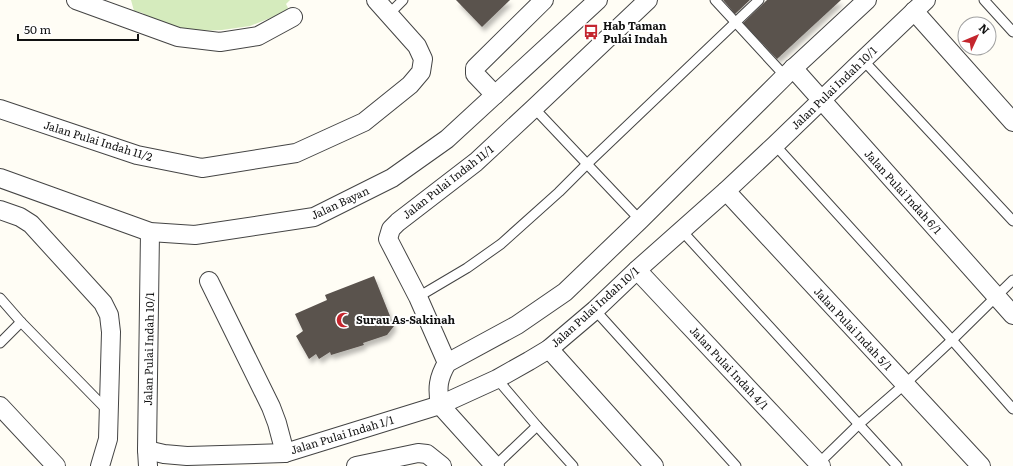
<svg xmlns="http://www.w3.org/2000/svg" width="1013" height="466" viewBox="0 0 1013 466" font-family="Literata,serif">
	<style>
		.green { fill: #d5ebbd }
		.building { fill: #5a524d; filter: url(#shadow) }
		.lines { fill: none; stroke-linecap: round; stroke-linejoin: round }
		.lane-casing { stroke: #444; stroke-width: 11 }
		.street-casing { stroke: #444; stroke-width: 20 }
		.lane { stroke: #fff; stroke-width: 9 }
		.street { stroke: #fff; stroke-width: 18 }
		.labels { text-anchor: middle; stroke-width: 4; stroke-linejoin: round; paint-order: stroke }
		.poi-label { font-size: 11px; font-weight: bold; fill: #111; stroke: #fff; text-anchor: start }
		.street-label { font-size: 11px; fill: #111; stroke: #fff }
	</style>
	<defs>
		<filter id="shadow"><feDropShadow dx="2.5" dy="4.5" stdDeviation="2" flood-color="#0004"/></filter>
	</defs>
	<rect width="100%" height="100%" fill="#fffdf5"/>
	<polygon class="green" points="131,0 290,0 286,4 288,8 285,12 250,26 222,30 197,31 173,27 149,20 143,13 134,11"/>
	<g class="building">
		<polygon points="456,0 510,0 482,27"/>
		<polygon points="723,0 750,0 735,14"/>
		<polygon points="767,0 841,0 777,59 743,23"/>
		<polygon points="374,276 394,326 387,335 363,343 364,345 331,355 330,352 319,359 316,354 309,359 296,336 303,331 295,314 327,300 325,295"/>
	</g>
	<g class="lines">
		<defs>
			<g id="lane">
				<polyline points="715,0 785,76"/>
				<polyline points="984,0 1013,32"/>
				<polyline points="389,14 403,0"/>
				<polyline points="863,60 1013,221"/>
				<polyline points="534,108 640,220"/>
				<polyline points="775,145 952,340 1013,409"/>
				<polyline points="682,231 897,466"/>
				<polyline points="418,297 467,268 501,244 559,192 587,164 759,0"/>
				<polyline points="0,298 21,322 108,411"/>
				<polyline points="595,310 736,466"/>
				<polyline points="0,343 21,322"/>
				<polyline points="497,379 537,426 573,466"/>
				<polyline points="817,465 859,424 905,384 952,340 1013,280"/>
				<polyline points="495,466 537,426"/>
			</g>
			<g id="street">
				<polyline points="76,0 178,37 220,42 258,36 293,17"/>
				<polyline points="914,11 1013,122"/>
				<polyline points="793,68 1013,315"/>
				<polyline points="495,95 475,74 475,68 478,65 544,0"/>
				<polyline points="0,109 137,155 202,168 296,153 364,122 410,85 421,72 423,59 417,46 376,0"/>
				<polyline points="0,178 150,232 195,235 314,217 392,178 447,139 598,0"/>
				<polyline points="726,191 981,466"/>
				<polyline points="0,210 20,217 31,224 103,303 109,315 111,332 108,439 100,466"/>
				<polyline points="637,270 821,466"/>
				<polyline points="209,281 271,407 277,423 285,453"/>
				<polyline points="549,349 654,466"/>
				<polyline points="447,363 418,297 388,239 391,229 398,222 476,162 534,108 648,0"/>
				<path d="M 440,405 C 437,388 438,378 447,363 L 517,325 L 565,292 L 640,220 L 785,76 L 867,0"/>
				<polyline points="440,405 495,466"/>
				<polyline points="0,406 56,466"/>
				<polyline points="147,450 164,454 187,456 285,453 440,405 497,379 529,361 549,349 595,310 637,270 726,191 775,145 863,60 926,0"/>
				<polyline points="148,466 147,450 150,232"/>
				<polyline points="356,466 418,453 427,454 442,466"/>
			</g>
		</defs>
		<use href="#lane" class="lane-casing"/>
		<use href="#street" class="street-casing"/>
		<use href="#lane" class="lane"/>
		<use href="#street" class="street"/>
	</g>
	<defs>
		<symbol id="bus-bare" viewBox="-9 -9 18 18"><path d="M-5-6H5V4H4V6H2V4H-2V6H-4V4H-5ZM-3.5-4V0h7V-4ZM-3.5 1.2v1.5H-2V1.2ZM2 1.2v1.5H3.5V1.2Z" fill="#c4262e" stroke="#fff" stroke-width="2.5" paint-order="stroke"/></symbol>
		<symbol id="mosque-bare" viewBox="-9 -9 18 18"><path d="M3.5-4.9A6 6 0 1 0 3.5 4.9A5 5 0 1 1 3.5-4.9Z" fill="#c4262e" stroke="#fff" stroke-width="2.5" paint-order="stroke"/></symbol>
	</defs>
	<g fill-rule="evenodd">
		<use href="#bus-bare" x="580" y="21" width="22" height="22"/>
		<use href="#mosque-bare" x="333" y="309" width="22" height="22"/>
	</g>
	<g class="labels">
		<g class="poi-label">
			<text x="603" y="30">Hab Taman<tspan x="603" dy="13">Pulai Indah</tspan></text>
			<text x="356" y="324">Surau As-Sakinah</text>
		</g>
		<g class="street-label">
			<text transform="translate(834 88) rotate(-44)" y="4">Jalan Pulai Indah 10/1</text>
			<text transform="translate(98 141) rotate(17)" y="4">Jalan Pulai Indah 11/2</text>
			<text transform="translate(448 182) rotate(-38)" y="4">Jalan Pulai Indah 11/1</text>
			<text transform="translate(903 192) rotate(48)" y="4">Jalan Pulai Indah 6/1</text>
			<text transform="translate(340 203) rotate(-25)" y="4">Jalan Bayan</text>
			<text transform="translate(595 307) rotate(-42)" y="4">Jalan Pulai Indah 10/1</text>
			<text transform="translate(853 329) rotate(47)" y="4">Jalan Pulai Indah 5/1</text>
			<text transform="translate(149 349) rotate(-89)" y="4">Jalan Pulai Indah 10/1</text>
			<text transform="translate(729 368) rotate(47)" y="4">Jalan Pulai Indah 4/1</text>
			<text transform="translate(342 435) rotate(-17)" y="4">Jalan Pulai Indah 1/1</text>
		</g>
	</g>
	<g transform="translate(977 36) rotate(46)"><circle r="19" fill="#ffffff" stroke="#a0a0a0"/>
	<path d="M0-3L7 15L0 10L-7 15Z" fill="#c4262e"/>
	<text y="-6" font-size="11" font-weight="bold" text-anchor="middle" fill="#111111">N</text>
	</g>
	<path d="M18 34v6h120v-6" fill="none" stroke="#111111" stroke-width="2"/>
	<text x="24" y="34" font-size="12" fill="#111111" stroke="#ffffff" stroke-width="3" paint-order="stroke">50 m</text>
</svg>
